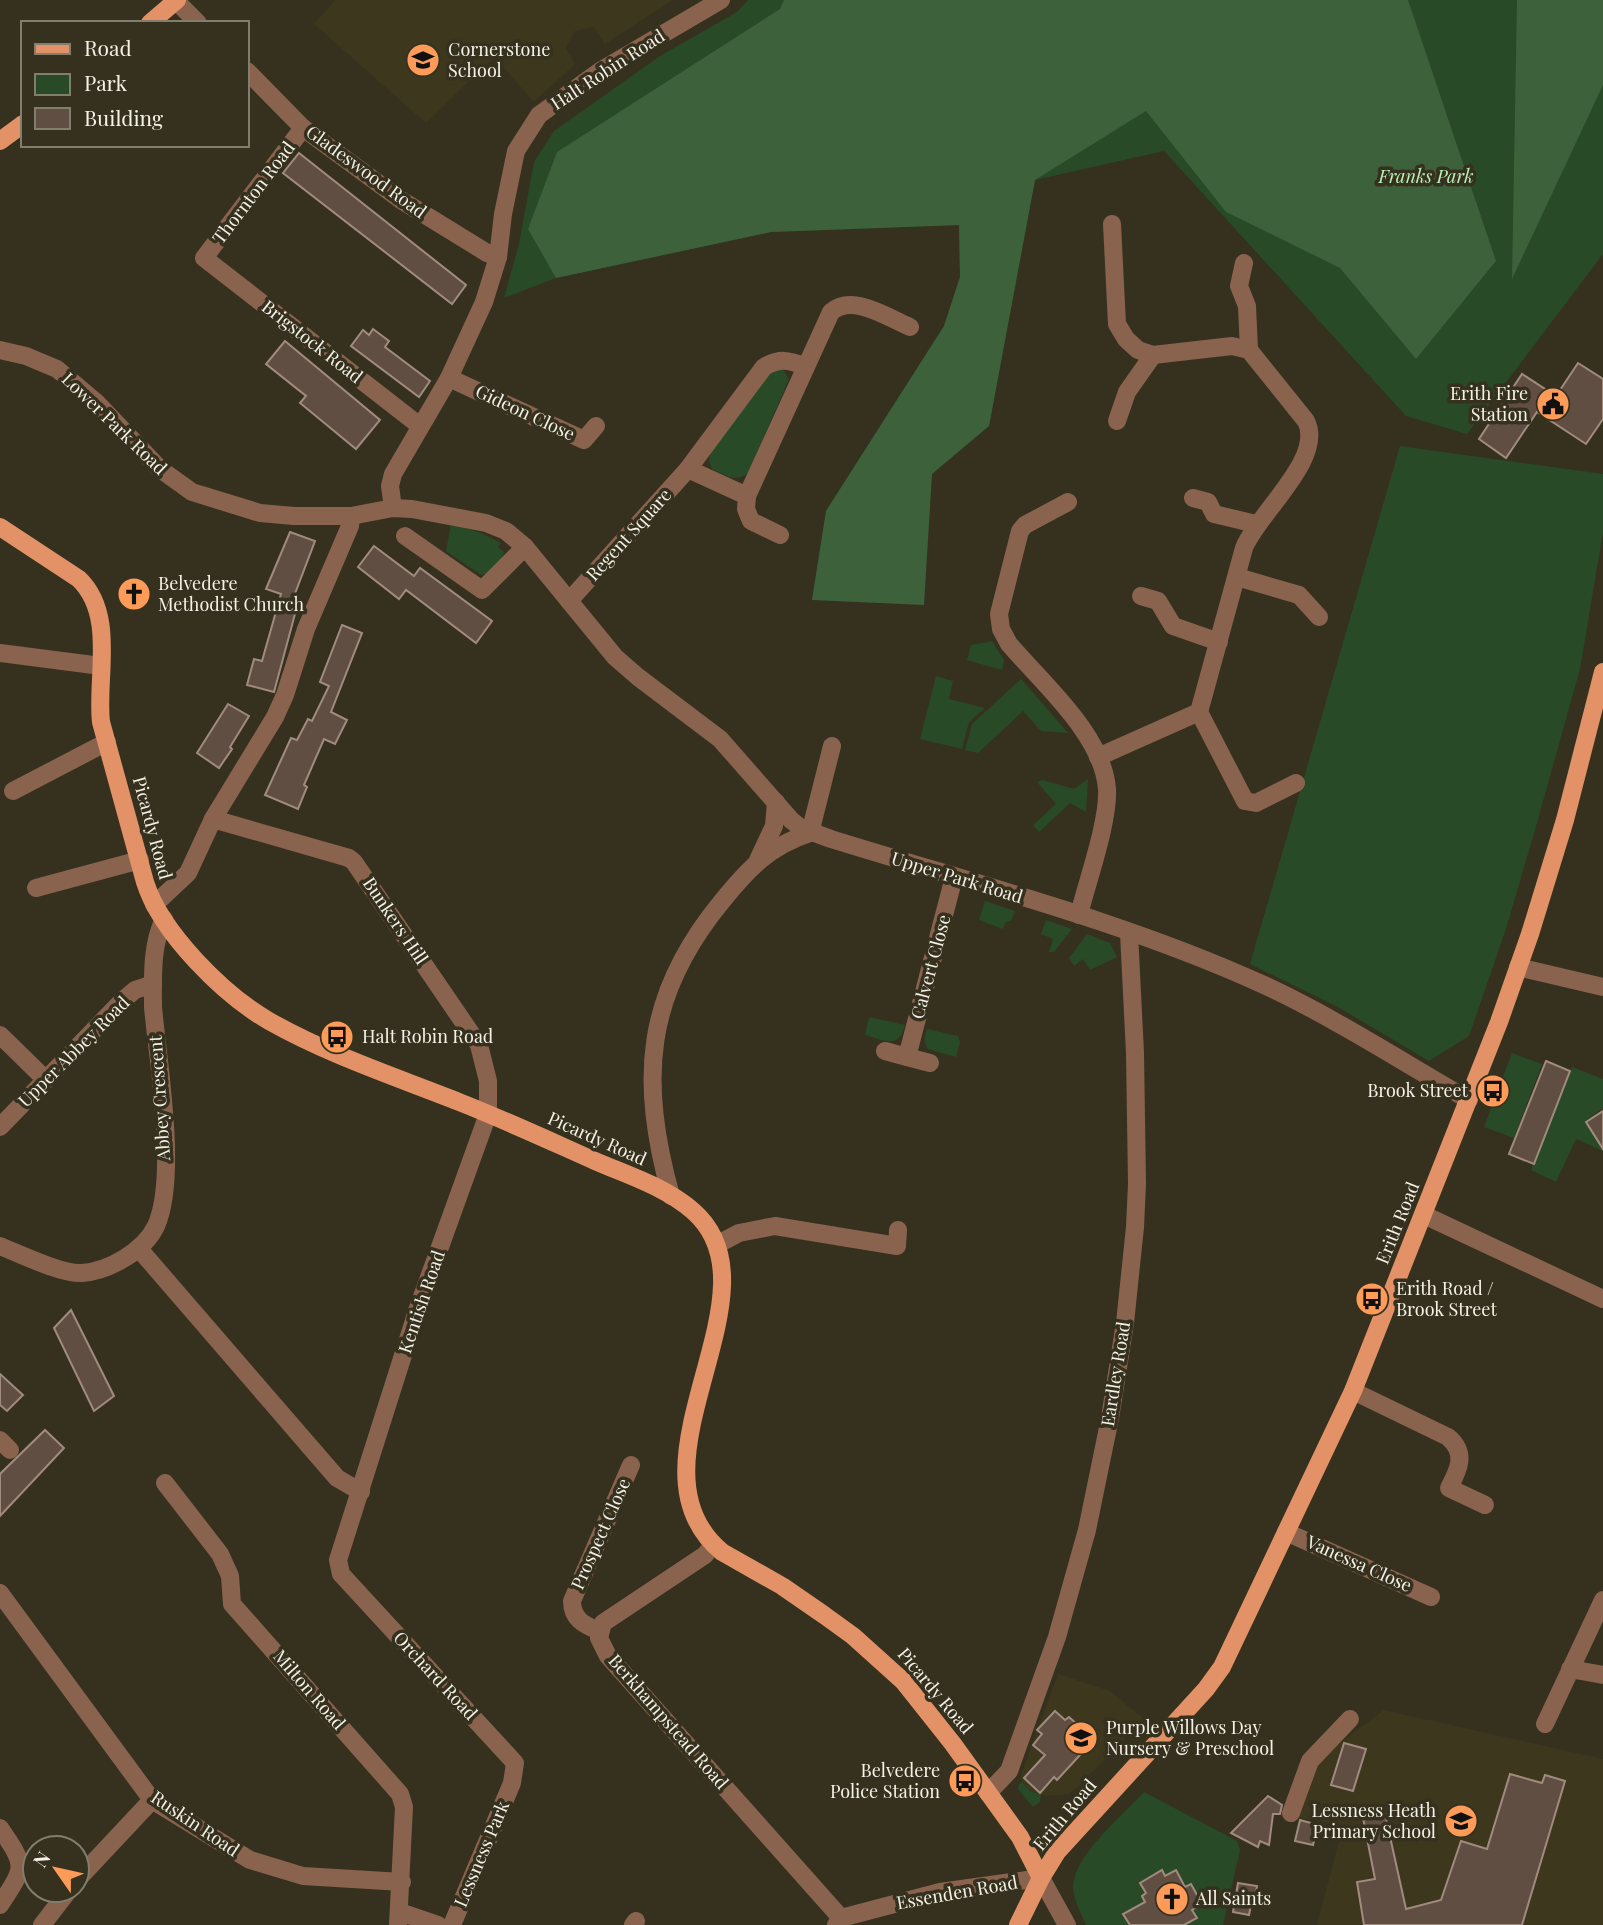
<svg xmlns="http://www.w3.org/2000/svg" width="1603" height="1925" viewBox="0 0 1603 1925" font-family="'Playfair Display',serif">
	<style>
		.built { fill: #3d371d }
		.green { fill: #284a27 }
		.forest { fill: #3d613b }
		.building { fill: #614e43; stroke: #a18b7f; stroke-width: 2 }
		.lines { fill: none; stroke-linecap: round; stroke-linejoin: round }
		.minor { stroke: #8a634e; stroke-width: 18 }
		.major { stroke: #e29266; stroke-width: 18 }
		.labels { text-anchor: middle; stroke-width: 7; stroke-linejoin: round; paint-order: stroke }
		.poi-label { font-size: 18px; fill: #f4f1e6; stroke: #35311e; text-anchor: start }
		.street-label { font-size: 18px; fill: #f4f1e6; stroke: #35311e }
		.park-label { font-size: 18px; font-style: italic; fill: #b9f4b6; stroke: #35311e }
	</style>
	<rect width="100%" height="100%" fill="#35311e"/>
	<g class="built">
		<polygon points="335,0 672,0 605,44 594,27 575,31 566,48 575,64 534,102 494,57 426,123 314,24"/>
		<polygon points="1058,1674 1110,1691 1144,1719 1078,1787 1068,1794 1046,1796 1030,1791 1022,1782 1021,1775"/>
		<polygon points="1384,1710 1603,1759 1603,1925 1317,1925 1343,1826 1296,1817 1316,1761"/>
	</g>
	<g class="green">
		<polygon points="748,0 1603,0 1603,254 1467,434 1406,416 1164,151 1035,180 989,426 914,461 812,600 826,511 944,326 960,277 959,225 771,232 556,278 504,298 519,244 534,162 554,131 660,56 737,12"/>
		<path d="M 782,368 L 789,379 L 748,473 C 735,483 725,475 712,469 L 709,460 L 710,453 L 772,370 Z"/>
		<polygon points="1400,446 1603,474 1603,532 1580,669 1535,830 1505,932 1469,1036 1429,1061 1338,1007 1250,964"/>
		<path d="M 451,524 L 479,532 L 501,543 L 498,547 L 504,552 C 500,564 493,572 481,575 L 446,551 Z"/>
		<polygon points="992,641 1004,660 1002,670 967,660 971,645"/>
		<polygon points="936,676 953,681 949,699 985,708 969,722 962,749 920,739"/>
		<polygon points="1021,679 1068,733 1041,731 1023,711 978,753 965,750 972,724"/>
		<polygon points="1088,779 1086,812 1070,803 1039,832 1033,825 1056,804 1037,782 1043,780 1074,789"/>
		<polygon points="985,901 1015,911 1011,921 1006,922 1003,929 979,920"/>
		<polygon points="1046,920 1072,929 1054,952 1049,952 1053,939 1041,934"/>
		<polygon points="1087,934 1110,943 1117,957 1090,970 1083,959 1074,966 1069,958"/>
		<path d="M 869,1017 L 905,1025 C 899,1050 883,1040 865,1035 Z"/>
		<polygon points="927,1029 958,1036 960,1042 956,1057 928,1049 924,1040"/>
		<polygon points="1512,1053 1542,1064 1514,1138 1484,1127"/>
		<polygon points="1572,1067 1603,1079 1603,1108 1585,1121 1599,1144 1603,1142 1603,1151 1576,1139 1556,1182 1531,1170"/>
		<polygon points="1022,1782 1030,1791 1041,1795 1040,1802 1033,1807 1018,1789 1019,1784"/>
		<path d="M 1144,1792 L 1237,1841 L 1240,1850 L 1223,1925 L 1086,1925 C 1081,1913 1074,1901 1073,1888 C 1073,1856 1123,1815 1144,1792 Z"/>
	</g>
	<g class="forest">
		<polygon points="784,0 1408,0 1496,261 1416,359 1340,268 1226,212 1146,111 1035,180 989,426 932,474 924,605 812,600 826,511 944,326 960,277 959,225 771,232 556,278 528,229 557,152 780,9"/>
		<polygon points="1517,0 1603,0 1603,85 1512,279"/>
	</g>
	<g class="building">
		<polygon points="299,153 466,285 452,304 283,173"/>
		<polygon points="373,329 389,341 385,347 430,381 419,397 351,346 363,330 369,335"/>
		<polygon points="285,341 380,420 356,449 300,403 306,396 266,364"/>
		<polygon points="1578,363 1603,379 1603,419 1586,444 1537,412 1506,458 1479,439 1522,374 1556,396"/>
		<polygon points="290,532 315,541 288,612 295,614 274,692 247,685 254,659 262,661 281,594 266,589"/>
		<polygon points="374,546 414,576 420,568 492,621 476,643 406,590 399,599 358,567"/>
		<polygon points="342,625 362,633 331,712 347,720 335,744 324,739 304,785 307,787 298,809 265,795 291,738 297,740 308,719 312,721 329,686 320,682"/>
		<polygon points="228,704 249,716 230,747 232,749 219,768 197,753"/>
		<polygon points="1546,1061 1570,1071 1534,1164 1509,1154"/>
		<polygon points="1603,1111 1603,1149 1586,1122"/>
		<polygon points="71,1310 114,1396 94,1411 54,1328"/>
		<polygon points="0,1374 23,1395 7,1411 0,1405"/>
		<polygon points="45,1430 64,1448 0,1516 0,1474"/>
		<polygon points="1055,1711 1065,1720 1069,1717 1089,1735 1086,1739 1091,1743 1057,1780 1054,1777 1040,1793 1024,1778 1045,1755 1033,1745 1042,1734 1037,1730"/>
		<polygon points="1344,1743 1366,1749 1353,1791 1331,1785"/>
		<polygon points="1510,1774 1542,1783 1545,1775 1565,1781 1522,1925 1364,1925 1357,1882 1375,1879 1363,1818 1385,1814 1406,1909 1441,1900 1461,1841 1487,1849"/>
		<polygon points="1268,1796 1282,1805 1280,1814 1273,1814 1269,1845 1260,1841 1258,1847 1231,1833"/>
		<polygon points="1300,1820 1318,1825 1313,1845 1295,1841"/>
		<polygon points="1162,1870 1165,1876 1176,1870 1185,1887 1191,1884 1202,1904 1192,1910 1197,1918 1184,1925 1130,1925 1123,1914 1145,1902 1142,1896 1146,1893 1140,1883"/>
		<polygon points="1238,1883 1257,1886 1254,1905 1251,1905 1249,1915 1233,1912"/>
	</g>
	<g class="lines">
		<g class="minor">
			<polyline points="176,1 198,23"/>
			<polyline points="247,71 303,128 401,200 487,253 498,257"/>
			<polyline points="303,128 204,258 420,426"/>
			<polyline points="1244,263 1239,286 1247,306 1249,350"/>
			<path d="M 0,350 L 26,356 L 57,369 L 96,402 L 160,469 L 192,492 L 260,513 L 294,516 L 351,516 L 393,508 L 412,509 L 486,523 L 506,531 L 525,547 L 615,657 L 638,677 L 720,739 L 791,820 L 801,828 L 831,839 C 976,884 1126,922 1264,985 C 1335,1018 1401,1061 1469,1100"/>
			<polyline points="449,378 584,440 596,426"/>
			<polyline points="1117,421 1127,392 1153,355"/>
			<path d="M 688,469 L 764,367 C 780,358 788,360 805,366"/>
			<polyline points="747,496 746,509 751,521 780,535"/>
			<polyline points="1193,498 1208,502 1214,514 1256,524"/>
			<path d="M 1068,502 L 1025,525 L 1020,531 L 999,614 L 1001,629 L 1009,644 C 1043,684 1103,735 1107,789 C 1109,821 1087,882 1079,915"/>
			<polyline points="393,508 390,486 393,474 449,378 484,302 498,257 503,214 516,151 539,115 600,71 721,0"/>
			<polyline points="405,536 482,590 525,547"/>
			<polyline points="1237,577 1299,595 1319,617"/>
			<polyline points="1141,596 1158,601 1173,626 1219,642"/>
			<path d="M 569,601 L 688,469 L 747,496 L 831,312 C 853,293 888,318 910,327"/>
			<polyline points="0,653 101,666"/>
			<polyline points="1199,712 1245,801 1256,803 1296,783"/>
			<path d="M 1098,757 L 1199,712 L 1244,548 C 1259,512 1325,458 1306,421 L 1249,350 L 1232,346 L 1153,355 L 1138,350 L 1126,339 L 1117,324 L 1112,224"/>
			<polyline points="13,791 107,742"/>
			<polyline points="213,819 349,858 354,862 479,1045 488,1081 488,1114 418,1308 338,1560 341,1574 515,1763 512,1783 452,1925"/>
			<polyline points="758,860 774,826 776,802"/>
			<polyline points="36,888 140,860"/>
			<polyline points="154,905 188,873 213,819 275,717 285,695 306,629 350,526 351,516"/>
			<polyline points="1518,967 1603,987"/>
			<polyline points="0,1035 46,1080"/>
			<polyline points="885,1051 907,1057 954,877"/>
			<polyline points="907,1057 930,1063"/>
			<polyline points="0,1127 122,1001 135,990 153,984"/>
			<path d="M 671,1196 C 639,1080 644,995 723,900 C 749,868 770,846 810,833 L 832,746"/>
			<polyline points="1424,1215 1603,1299"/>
			<polyline points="718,1244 739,1233 775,1226 897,1246 898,1230"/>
			<path d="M 0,1246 C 20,1254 61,1274 82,1273 C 109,1271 144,1251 156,1226 C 178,1177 158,1063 153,1007 C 153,978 151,946 164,919"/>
			<polyline points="140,1250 337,1478 361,1492"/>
			<path d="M 1353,1391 L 1448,1437 C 1467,1453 1459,1469 1449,1488 L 1485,1505"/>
			<polyline points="0,1440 10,1450"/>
			<polyline points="165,1483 220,1554 230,1576 232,1604 400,1794 404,1807 398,1925"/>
			<polyline points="1286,1532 1431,1597"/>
			<polyline points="713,1545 705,1555 603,1623 599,1638 608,1656 841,1918"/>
			<polyline points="0,1593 152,1800 250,1860 303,1876 402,1882"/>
			<path d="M 599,1631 C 584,1625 572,1619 572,1601 L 631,1465"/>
			<polyline points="1570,1669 1603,1675"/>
			<polyline points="1545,1724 1603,1600"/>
			<polyline points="988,1793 1009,1771 1057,1637 1087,1530 1110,1418 1125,1323 1135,1227 1137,1184 1135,1053 1129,933"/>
			<polyline points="1291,1813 1310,1761 1350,1719"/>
			<path d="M 0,1828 C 26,1866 26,1866 0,1905"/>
			<polyline points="77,1880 152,1800"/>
			<polyline points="400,1912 438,1925"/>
			<polyline points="42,1925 69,1890"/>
			<polyline points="633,1925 636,1921"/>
			<polyline points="836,1925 841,1918 940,1892 1041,1878 1067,1925"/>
		</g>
		<g class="major">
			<polyline points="150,23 177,0"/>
			<polyline points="0,141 23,124"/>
			<path d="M 0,527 L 79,579 C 116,615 96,677 101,722 L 145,882 C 161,933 224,995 269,1021 C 329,1055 396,1077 459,1102 C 505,1120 550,1141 595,1161 C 627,1175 666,1187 693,1211 C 786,1292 617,1465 722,1552 L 782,1586 L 824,1615 L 853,1636 L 903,1681 L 953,1744 L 1020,1837 L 1041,1878"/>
			<polyline points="1018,1925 1041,1878 1057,1852 1206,1689 1222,1667 1353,1391 1499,1022 1530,934 1565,820 1603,672"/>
		</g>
	</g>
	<defs>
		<symbol id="school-disc" viewBox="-11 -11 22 22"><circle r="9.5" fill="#fe9b59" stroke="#35311e"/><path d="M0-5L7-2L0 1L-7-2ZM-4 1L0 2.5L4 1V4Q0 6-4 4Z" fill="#111"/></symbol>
		<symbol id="civic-disc" viewBox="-11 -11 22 22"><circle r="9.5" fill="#fe9b59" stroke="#35311e"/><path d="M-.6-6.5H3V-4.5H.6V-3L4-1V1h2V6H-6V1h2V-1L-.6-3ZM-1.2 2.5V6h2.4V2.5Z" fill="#111"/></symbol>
		<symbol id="church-disc" viewBox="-11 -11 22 22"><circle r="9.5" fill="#fe9b59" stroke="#35311e"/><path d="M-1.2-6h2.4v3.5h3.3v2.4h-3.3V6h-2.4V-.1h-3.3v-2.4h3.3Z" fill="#111"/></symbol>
		<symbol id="bus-disc" viewBox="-11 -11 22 22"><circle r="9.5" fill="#fe9b59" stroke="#35311e"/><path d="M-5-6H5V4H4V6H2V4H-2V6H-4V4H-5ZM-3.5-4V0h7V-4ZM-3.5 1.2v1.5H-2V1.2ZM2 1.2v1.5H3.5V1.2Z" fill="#111"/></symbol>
	</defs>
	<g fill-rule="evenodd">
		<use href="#school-disc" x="404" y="41" width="38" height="38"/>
		<use href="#civic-disc" x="1534" y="385" width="38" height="38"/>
		<use href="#church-disc" x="115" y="575" width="38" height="38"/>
		<use href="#bus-disc" x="318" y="1018" width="38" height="38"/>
		<use href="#bus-disc" x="1474" y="1072" width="38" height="38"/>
		<use href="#bus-disc" x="1353" y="1280" width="38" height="38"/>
		<use href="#school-disc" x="1062" y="1719" width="38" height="38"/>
		<use href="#bus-disc" x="946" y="1762" width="38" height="38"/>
		<use href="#school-disc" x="1442" y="1802" width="38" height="38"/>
		<use href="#church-disc" x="1153" y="1880" width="38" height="38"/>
	</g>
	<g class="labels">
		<g class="poi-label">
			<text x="448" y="56">Cornerstone<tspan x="448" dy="21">School</tspan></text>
			<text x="1528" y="400" text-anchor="end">Erith Fire<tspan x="1528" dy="21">Station</tspan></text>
			<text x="158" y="590">Belvedere<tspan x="158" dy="21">Methodist Church</tspan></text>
			<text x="362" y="1043">Halt Robin Road</text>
			<text x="1468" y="1097" text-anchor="end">Brook Street</text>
			<text x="1396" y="1295">Erith Road /<tspan x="1396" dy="21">Brook Street</tspan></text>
			<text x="1106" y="1734">Purple Willows Day<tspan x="1106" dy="21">Nursery &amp; Preschool</tspan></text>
			<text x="940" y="1777" text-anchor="end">Belvedere<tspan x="940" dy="21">Police Station</tspan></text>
			<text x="1436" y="1817" text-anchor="end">Lessness Heath<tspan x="1436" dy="21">Primary School</tspan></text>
			<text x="1196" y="1905">All Saints</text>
		</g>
		<g class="street-label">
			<text transform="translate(608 70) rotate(-33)" y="6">Halt Robin Road</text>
			<text transform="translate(366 172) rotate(36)" y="6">Gladeswood Road</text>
			<text transform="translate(254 193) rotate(-53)" y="6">Thornton Road</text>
			<text transform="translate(312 342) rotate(38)" y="6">Brigstock Road</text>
			<text transform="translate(525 413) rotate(25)" y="6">Gideon Close</text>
			<text transform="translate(114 424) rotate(44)" y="6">Lower Park Road</text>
			<text transform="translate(629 535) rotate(-48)" y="6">Regent Square</text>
			<text transform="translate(152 828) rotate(75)" y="6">Picardy Road</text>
			<text transform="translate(957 878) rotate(17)" y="6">Upper Park Road</text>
			<text transform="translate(395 921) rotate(56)" y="6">Bunkers Hill</text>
			<text transform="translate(931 967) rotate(-75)" y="6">Calvert Close</text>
			<text transform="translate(74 1052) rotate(-45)" y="6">Upper Abbey Road</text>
			<text transform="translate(160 1098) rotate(-94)" y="6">Abbey Crescent</text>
			<text transform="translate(597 1139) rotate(24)" y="6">Picardy Road</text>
			<text transform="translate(1398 1223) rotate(-68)" y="6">Erith Road</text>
			<text transform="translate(422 1302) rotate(-71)" y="6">Kentish Road</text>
			<text transform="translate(1116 1374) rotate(-81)" y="6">Eardley Road</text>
			<text transform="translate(601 1534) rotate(-66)" y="6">Prospect Close</text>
			<text transform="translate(1359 1564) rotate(24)" y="6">Vanessa Close</text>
			<text transform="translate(435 1676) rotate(47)" y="6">Orchard Road</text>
			<text transform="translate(309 1690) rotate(49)" y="6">Milton Road</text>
			<text transform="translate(935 1691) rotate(50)" y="6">Picardy Road</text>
			<text transform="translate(668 1722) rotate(49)" y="6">Berkhampstead Road</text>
			<text transform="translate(1065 1815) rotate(-50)" y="6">Erith Road</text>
			<text transform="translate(195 1824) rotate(34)" y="6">Ruskin Road</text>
			<text transform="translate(482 1854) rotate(-67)" y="6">Lessness Park</text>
			<text transform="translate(957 1893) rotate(-10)" y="6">Essenden Road</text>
		</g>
		<g class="park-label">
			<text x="1426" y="183">Franks Park</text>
		</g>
	</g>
	<rect x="21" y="21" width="228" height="126" fill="#35311e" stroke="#817e6e" stroke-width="2"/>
	<rect x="35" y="44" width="35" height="10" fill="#e29266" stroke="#817e6e" stroke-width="2"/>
	<text x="84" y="56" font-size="21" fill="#f4f1e6">Road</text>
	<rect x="35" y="74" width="35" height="21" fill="#284a27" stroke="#817e6e" stroke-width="2"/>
	<text x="84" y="91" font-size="21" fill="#f4f1e6">Park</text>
	<rect x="35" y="108" width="35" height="21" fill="#614e43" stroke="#817e6e" stroke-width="2"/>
	<text x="84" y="126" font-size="21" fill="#f4f1e6">Building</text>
	<g transform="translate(56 1869) rotate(304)"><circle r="33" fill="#35311e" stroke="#817e6e" stroke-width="2"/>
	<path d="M0-5L12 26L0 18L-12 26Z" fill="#fe9b59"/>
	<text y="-10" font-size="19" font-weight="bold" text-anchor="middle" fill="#f4f1e6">N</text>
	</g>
</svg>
